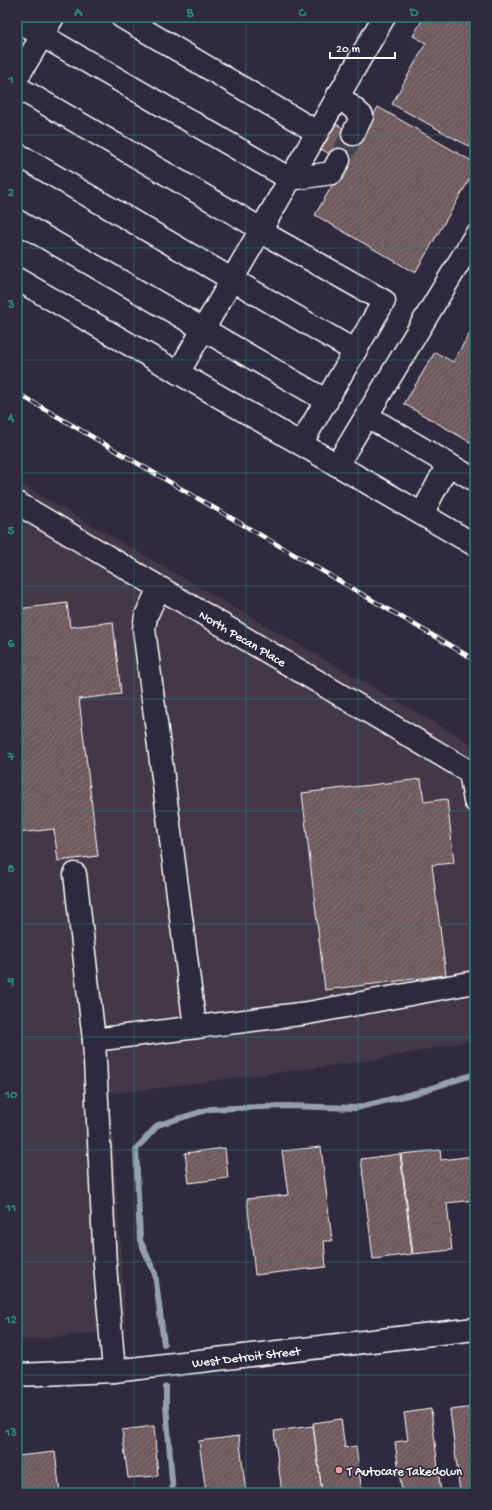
<svg xmlns="http://www.w3.org/2000/svg" width="492" height="1510" viewBox="0 0 492 1510" font-family="'Gochi Hand',sans-serif">
	<style>
		.built { fill: #423847 }
		.lines { fill: none; stroke-linecap: round; stroke-linejoin: round }
		.stream { stroke: #95a0af; stroke-width: 6 }
		.building { fill: url(#building-hatch); stroke: #fff }
		.minor-tunnel { stroke: #443f50; stroke-width: 22; stroke-dasharray: 22 11; stroke-linecap: butt }
		.minor-casing { stroke: #fff; stroke-width: 25 }
		.minor { stroke: #2f2a3d; stroke-width: 22 }
		.rail-casing { stroke: #fff; stroke-width: 4.5 }
		.rail { stroke: #2f2a3d; stroke-width: 3; stroke-dasharray: 9; stroke-linecap: butt }
		.grid { fill: none; stroke: #27847c; stroke-width: 1; stroke-opacity: 0.55 }
		.poi-dot { fill: #ff9aa2; stroke: #2f2a3d; stroke-width: 1.5 }
		.labels { text-anchor: middle; stroke-width: 3.5; stroke-linejoin: round; paint-order: stroke }
		.street-label { font-size: 13px; fill: #fff; stroke: #2f2a3d }
		.poi-label { font-size: 13px; fill: #fff; stroke: #2f2a3d; text-anchor: start }
		.neatline { fill: none; stroke: #27847c; stroke-width: 1.5 }
		.grid-label { font-size: 13px; text-anchor: middle; font-weight: bold; fill: #27847c }
	</style>
	<defs>
		<pattern id="building-hatch" width="6" height="6" patternUnits="userSpaceOnUse"><rect width="6" height="6" fill="#6f5a5d"/><path d="M-1 1l2-2M0 6l6-6M5 7l2-2" fill="none" stroke="#857375"/></pattern>
	</defs>
	<rect width="100%" height="100%" fill="#2f2a3d"/>
	<filter id="ink" filterUnits="userSpaceOnUse"><feTurbulence type="fractalNoise" baseFrequency=".025" numOctaves="2"/><feDisplacementMap in="SourceGraphic" scale="8" xChannelSelector="R" yChannelSelector="G"/><feConvolveMatrix kernelMatrix="1 2 1 2 8 2 1 2 1" color-interpolation-filters="sRGB"/></filter>
	<g filter="url(#ink)">
		<polygon class="built" points="17,482 475,746 475,1040 375,1060 110,1094 126,1330 17,1341"/>
		<g class="lines">
			<g class="stream">
				<polyline points="164,1344 155,1274 140,1240 136,1149 158,1125 210,1109 286,1106 356,1108 416,1093 475,1074"/>
				<polyline points="166,1387 166,1406 173,1493"/>
			</g>
		</g>
		<g class="building">
			<polygon points="424,17 432,20 433,17 475,17 475,138 470,147 392,104 426,43 413,36"/>
			<polygon points="378,107 475,163 475,170 415,273 315,215 345,163 321,149 336,124 360,138"/>
			<polygon points="475,324 475,445 404,404 435,352 453,362"/>
			<polygon points="67,603 70,627 113,622 121,694 79,699 98,856 58,861 54,829 17,833 17,609"/>
			<polygon points="421,779 424,802 447,799 454,863 432,865 446,975 325,990 302,793"/>
			<polygon points="321,1147 332,1241 324,1241 326,1267 255,1275 247,1199 288,1195 282,1151"/>
			<polygon points="225,1148 228,1178 189,1183 185,1153"/>
			<polygon points="440,1150 441,1160 475,1156 475,1200 447,1203 452,1250 413,1254 401,1154"/>
			<polygon points="400,1154 412,1254 373,1259 361,1159"/>
			<polygon points="475,1407 475,1493 460,1493 450,1410"/>
			<polygon points="431,1409 441,1493 402,1493 395,1442 408,1440 404,1413"/>
			<polygon points="341,1419 345,1448 356,1446 362,1493 322,1493 313,1423"/>
			<polygon points="154,1426 158,1476 128,1478 122,1430"/>
			<polygon points="313,1426 322,1493 282,1493 274,1431"/>
			<polygon points="239,1436 246,1493 206,1493 199,1441"/>
			<polygon points="55,1452 60,1493 19,1493 17,1456"/>
		</g>
		<g class="lines">
			<polyline class="minor-tunnel" points="339,160 353,134"/>
			<defs>
				<g id="minor">
					<polyline points="122,17 317,132"/>
					<polyline points="17,21 290,179 332,173 339,160"/>
					<polyline points="17,78 53,17"/>
					<polyline points="17,87 261,229"/>
					<polyline points="338,95 362,116 353,134"/>
					<polyline points="17,154 355,351"/>
					<polyline points="17,221 327,401"/>
					<polyline points="260,231 384,301 301,444"/>
					<polyline points="17,279 475,545"/>
					<polyline points="178,373 384,17"/>
					<polyline points="367,416 475,480"/>
					<polyline points="337,465 475,236"/>
					<path id="s1" d="M 17,503 L 470,772 L 475,801"/>
					<polyline points="422,514 448,464"/>
					<polyline points="159,588 146,616 144,629 195,1027"/>
					<polyline points="75,874 94,1040 105,1265 114,1371"/>
					<polyline points="94,1040 308,1013 475,982"/>
					<path id="s2" d="M 17,1375 L 114,1371 L 475,1329"/>
				</g>
			</defs>
			<use href="#minor" class="minor-casing"/>
			<use href="#minor" class="minor"/>
			<defs>
				<polyline id="rail" points="17,393 475,660"/>
			</defs>
			<use href="#rail" class="rail-casing"/>
			<use href="#rail" class="rail"/>
		</g>
	</g>
	<path class="grid" d="M 134,17 L 134,1493M 246,17 L 246,1493M 358,17 L 358,1493M 17,135 L 475,135M 17,248 L 475,248M 17,360 L 475,360M 17,473 L 475,473M 17,586 L 475,586M 17,699 L 475,699M 17,811 L 475,811M 17,924 L 475,924M 17,1037 L 475,1037M 17,1150 L 475,1150M 17,1262 L 475,1262M 17,1375 L 475,1375"/>
	<circle class="poi-dot" cx="339" cy="1470" r="4"/>
	<g class="labels">
		<g class="street-label">
			<text dy="5" stroke="none"><textPath href="#s1" startOffset="263">North Pecan Place</textPath></text>
			<text dy="5" stroke="none"><textPath href="#s2" startOffset="230">West Detroit Street</textPath></text>
		</g>
		<g class="poi-label">
			<text x="347" y="1475">T Autocare Takedown</text>
		</g>
	</g>
	<rect width="492" height="1510" fill="none" stroke="#2f2a3d" stroke-width="44"/>
	<path d="M330 52v6h65v-6" fill="none" stroke="#ffffff" stroke-width="2"/>
	<text x="336" y="52" font-size="12" fill="#ffffff" stroke="#2f2a3d" stroke-width="3" paint-order="stroke">20 m</text>
	<rect x="22" y="22" width="448" height="1466" class="neatline"/>
	<g class="grid-label">
		<text x="78" y="16">A</text>
		<text x="190" y="16">B</text>
		<text x="302" y="16">C</text>
		<text x="414" y="16">D</text>
		<text x="11" y="83">1</text>
		<text x="11" y="196">2</text>
		<text x="11" y="308">3</text>
		<text x="11" y="421">4</text>
		<text x="11" y="534">5</text>
		<text x="11" y="647">6</text>
		<text x="11" y="760">7</text>
		<text x="11" y="872">8</text>
		<text x="11" y="985">9</text>
		<text x="11" y="1098">10</text>
		<text x="11" y="1211">11</text>
		<text x="11" y="1323">12</text>
		<text x="11" y="1436">13</text>
	</g>
</svg>
